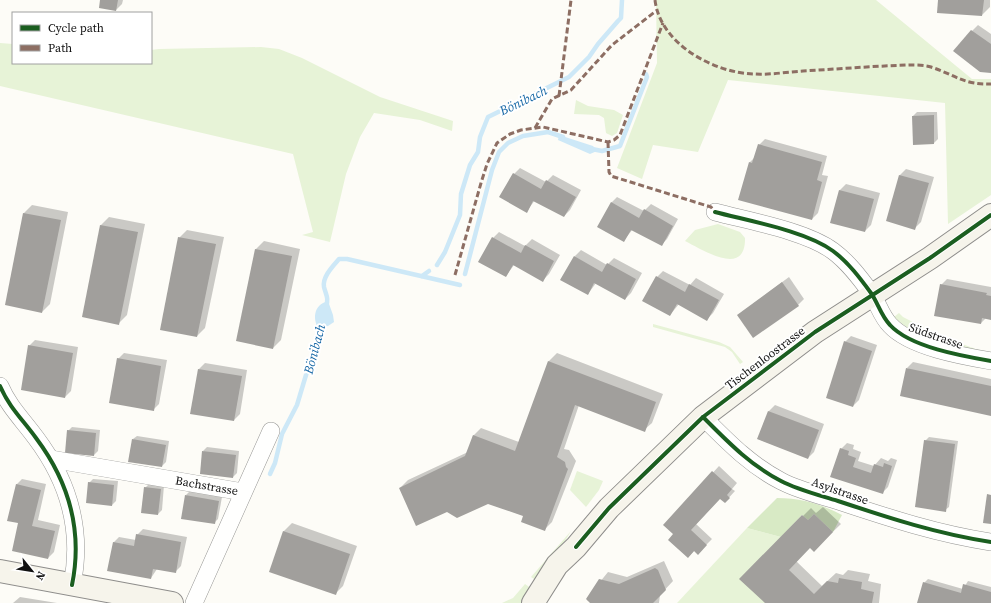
<svg xmlns="http://www.w3.org/2000/svg" width="991" height="603" viewBox="0 0 991 603" font-family="'Source Serif 4',serif">
	<style>
		.green { fill: #e7f3d7 }
		.forest { fill: #d8eac5 }
		.water { fill: #cde8f7 }
		.shadow { fill: #0003 }
		.lines { fill: none; stroke-linecap: round; stroke-linejoin: round }
		.stream { stroke: #cde8f7; stroke-width: 4.5 }
		.building { fill: #a19f9c }
		.street-casing { stroke: #979795; stroke-width: 18 }
		.secondary-casing { stroke: #8e8d8b; stroke-width: 24 }
		.street { stroke: #fffffe; stroke-width: 17 }
		.secondary { stroke: #f6f4eb; stroke-width: 22 }
		.quiet { stroke: #8d6e63; stroke-width: 3; stroke-dasharray: 6 3; stroke-linecap: butt }
		.cycleway-casing { stroke: #fff; stroke-width: 6 }
		.cycleway { stroke: #1b5e20; stroke-width: 4 }
		.labels { text-anchor: middle; stroke-width: 4; stroke-linejoin: round; paint-order: stroke }
		.street-label { font-size: 12px; fill: #111; stroke: #fff }
		.water-label { font-size: 13px; font-style: italic; fill: #1768a6; stroke: #fff }
	</style>
	<rect width="100%" height="100%" fill="#fdfcf7"/>
	<g class="green">
		<polygon points="656,0 876,0 972,79 991,79 991,195 948,224 945,103 728,80 698,152 653,145 642,179 617,168 657,63"/>
		<polygon points="0,43 13,44 13,63 151,63 151,50 159,49 261,47 279,49 302,58 380,97 453,121 452,131 420,120 374,113 360,137 346,174 330,242 302,235 313,232 293,154 0,86"/>
		<polygon points="576,100 588,106 614,110 623,115 617,133 612,136 606,133 604,118 599,115 574,114"/>
		<path d="M 718,224 L 740,232 L 745,238 C 746,278 703,250 685,241 L 695,230 Z"/>
		<path d="M 899,313 L 903,317 L 940,336 L 984,352 L 979,354 C 950,345 916,340 894,317 Z"/>
		<polygon points="653,324 719,342 730,347 743,362 740,364 732,352 725,347 653,327"/>
		<polygon points="577,471 603,481 599,490 586,507 570,490"/>
		<polygon points="747,528 781,537 765,603 677,603"/>
		<polygon points="571,531 540,583 531,577"/>
		<polygon points="525,584 535,591 522,603 502,603 513,598"/>
	</g>
	<path class="forest" d="M 777,498 C 801,498 821,504 842,515 L 833,532 L 814,514 L 808,520 L 802,515 L 781,537 L 747,528 Z"/>
	<g class="water">
		<polygon points="559,135 593,146 597,151 590,154 558,140"/>
		<path d="M 328,301 L 333,315 L 334,322 L 328,326 L 323,327 L 320,331 C 312,320 313,305 328,301 Z"/>
	</g>
	<g class="shadow">
		<polygon points="101,0 123,0 122,4 116,10"/>
		<polygon points="939,0 990,0 990,7 982,15"/>
		<polygon points="978,25 991,34 991,72 972,31"/>
		<polygon points="917,112 937,112 938,139 934,143 913,116"/>
		<polygon points="765,139 827,156 822,175 828,176 818,213 812,219 740,199 750,162 755,157 759,145"/>
		<polygon points="520,168 546,182 553,175 581,190 570,210 564,216 535,200 527,211 514,174"/>
		<polygon points="906,169 934,177 921,222 915,228 887,220 900,175"/>
		<polygon points="846,184 880,193 871,225 865,231 831,222 840,190"/>
		<polygon points="617,197 644,211 651,204 678,219 667,239 661,245 633,229 624,240 611,203"/>
		<polygon points="32,205 68,212 50,304 42,312 6,304 24,213"/>
		<polygon points="109,217 145,224 127,315 119,323 83,316 101,225"/>
		<polygon points="187,230 224,237 205,328 197,336 179,238"/>
		<polygon points="499,232 525,246 532,239 560,255 549,274 543,280 514,265 506,276 493,238"/>
		<polygon points="264,241 300,249 281,340 273,348 256,249"/>
		<polygon points="581,250 607,265 614,258 642,273 631,293 625,299 596,283 588,294 575,256"/>
		<polygon points="663,271 690,285 696,278 724,294 713,313 707,319 679,304 670,315 657,277"/>
		<polygon points="789,277 804,299 798,305 738,315"/>
		<polygon points="947,279 991,287 991,319 986,318 981,323 941,285"/>
		<polygon points="851,336 877,345 859,400 853,406 845,342"/>
		<polygon points="35,340 78,347 71,391 65,397 29,346"/>
		<polygon points="124,353 167,360 159,404 153,410 118,359"/>
		<polygon points="557,353 663,394 652,423 644,430 579,405 564,449 569,450 576,461 552,522 544,530 525,516 487,503 400,488 408,480 468,452 473,436 481,428 519,442 549,361"/>
		<polygon points="913,362 991,379 991,415 907,368"/>
		<polygon points="205,363 247,370 240,414 234,420 199,369"/>
		<polygon points="775,405 824,424 814,452 808,458 758,439 769,411"/>
		<polygon points="72,427 100,430 98,451 94,455 68,431"/>
		<polygon points="137,436 169,441 166,462 162,466 133,439"/>
		<polygon points="929,437 958,441 949,507 945,510 925,441"/>
		<polygon points="847,443 854,445 853,449 861,452 858,461 874,466 881,458 888,461 891,458 897,460 888,487 882,493 831,476 841,449"/>
		<polygon points="207,447 239,451 237,473 233,477 203,451"/>
		<polygon points="719,466 737,483 732,489 735,491 725,502 720,498 696,524 712,539 698,553 695,550 688,557 674,534 665,525"/>
		<polygon points="22,479 46,484 38,520 60,525 54,552 48,558 19,522 16,485"/>
		<polygon points="93,479 118,481 116,501 112,505 89,483"/>
		<polygon points="149,484 164,485 162,510 158,514 145,488"/>
		<polygon points="190,491 222,497 218,519 214,523 186,495"/>
		<polygon points="823,507 841,524 814,550 810,546 796,561 822,586 836,573 843,575 848,570 870,574 868,581 881,584 879,603 766,603 740,579 811,508 816,513"/>
		<polygon points="292,523 357,546 343,586 335,594 270,571 284,531"/>
		<polygon points="143,529 187,537 181,566 175,572 157,569 151,578 113,543 119,537 136,540 137,535"/>
		<polygon points="664,561 673,581 660,595 659,603 592,603 587,600 587,598 608,572 627,577"/>
		<polygon points="928,579 963,589 968,581 991,587 991,603 918,603 924,583"/>
		<polygon points="20,597 57,603 13,603"/>
	</g>
	<g class="lines">
		<g class="stream">
			<polyline points="592,149 602,151 620,146 647,77 646,74"/>
			<polyline points="437,265 445,252 460,215 461,194 470,165 478,152 480,137 488,117 569,77 589,57 598,44 618,21 621,18 622,0"/>
			<polyline points="465,274 492,170 499,152 508,143 523,136 548,132 563,137"/>
			<polyline points="422,276 429,271"/>
			<path d="M 326,307 C 329,298 326,295 324,287 C 322,277 333,266 339,259 L 347,259 L 460,285"/>
			<polyline points="270,474 275,463 282,434 297,405 321,325"/>
		</g>
	</g>
	<g class="building">
		<polygon points="100,0 118,0 116,11 99,8"/>
		<polygon points="938,0 984,0 982,16 937,13"/>
		<polygon points="971,30 991,44 991,73 980,72 953,51"/>
		<polygon points="934,115 934,144 913,145 912,116"/>
		<polygon points="758,144 822,162 817,180 822,182 812,220 738,200 749,162 752,163"/>
		<polygon points="513,173 541,189 546,180 576,197 564,217 533,201 527,213 499,197"/>
		<polygon points="899,175 929,183 915,230 886,221"/>
		<polygon points="839,190 874,199 865,232 830,223"/>
		<polygon points="611,202 639,218 644,209 673,226 662,246 631,230 624,242 597,227"/>
		<polygon points="23,213 61,220 42,313 5,305"/>
		<polygon points="100,225 138,232 119,325 82,317"/>
		<polygon points="178,237 216,244 197,337 160,330"/>
		<polygon points="492,237 521,253 525,245 554,261 543,282 513,265 506,277 478,262"/>
		<polygon points="255,249 292,256 273,349 236,341"/>
		<polygon points="574,256 602,272 607,263 636,279 625,300 594,283 588,295 560,280"/>
		<polygon points="656,276 685,292 689,284 719,300 707,321 677,304 670,316 642,301"/>
		<polygon points="782,282 799,306 753,338 737,315"/>
		<polygon points="940,284 987,293 986,295 991,296 991,320 982,318 981,324 934,316"/>
		<polygon points="844,341 872,351 853,407 826,398"/>
		<polygon points="28,345 73,353 65,398 21,390"/>
		<polygon points="117,358 161,366 154,411 109,403"/>
		<polygon points="548,361 656,402 645,432 575,405 557,457 565,462 566,467 568,469 545,531 521,522 523,516 488,504 457,518 447,512 416,526 399,488 465,456 473,435 515,451"/>
		<polygon points="906,368 991,386 991,416 900,396"/>
		<polygon points="198,369 242,376 234,421 190,414"/>
		<polygon points="768,411 819,430 808,459 757,439"/>
		<polygon points="67,430 96,433 94,456 65,453"/>
		<polygon points="132,439 166,445 162,467 128,462"/>
		<polygon points="924,440 955,444 946,512 915,507"/>
		<polygon points="840,448 849,451 848,455 856,458 853,467 871,473 874,464 883,467 884,463 892,466 883,494 830,477"/>
		<polygon points="202,451 236,455 233,478 200,474"/>
		<polygon points="712,471 732,489 727,495 730,498 725,503 720,499 691,530 707,545 698,555 694,551 688,558 668,540 673,534 663,525"/>
		<polygon points="88,482 114,485 112,506 86,503"/>
		<polygon points="16,484 41,490 32,526 55,531 48,559 12,551 18,523 7,521"/>
		<polygon points="144,487 161,489 158,515 141,513"/>
		<polygon points="987,494 991,495 991,524 983,523"/>
		<polygon points="185,495 219,501 215,524 181,519"/>
		<polygon points="814,514 833,532 814,552 810,548 789,570 814,594 827,581 838,583 839,578 862,582 861,589 874,592 872,603 765,603 739,579 802,515 808,520"/>
		<polygon points="283,531 350,554 336,595 269,572"/>
		<polygon points="136,534 181,542 176,573 153,569 151,579 107,571 113,542 134,546"/>
		<polygon points="655,568 658,570 666,590 653,603 590,603 586,599 599,579 619,584"/>
		<polygon points="923,582 961,593 963,584 991,592 991,603 917,603"/>
	</g>
	<g class="lines">
		<defs>
			<g id="street">
				<path d="M 715,212 C 749,221 806,231 833,251 C 848,262 860,278 871,293 C 878,303 881,316 890,325 C 910,347 962,356 991,361"/>
				<path d="M 0,386 C 9,407 23,420 36,438 C 69,482 83,531 72,585"/>
				<path d="M 703,417 C 727,441 750,465 781,481 C 798,490 819,495 838,501 C 889,518 938,534 991,542"/>
				<path id="s1" d="M 51,459 L 243,492"/>
				<polyline points="194,603 271,431"/>
			</g>
			<g id="secondary">
				<polyline points="0,571 172,603"/>
				<polyline points="533,603 557,565 576,547 609,508 703,417 815,332 930,258 991,215"/>
			</g>
		</defs>
		<use href="#street" class="street-casing"/>
		<use href="#secondary" class="secondary-casing"/>
		<use href="#street" class="street"/>
		<use href="#secondary" class="secondary"/>
		<g class="quiet">
			<path d="M 655,0 C 660,44 714,73 754,74 C 770,75 787,72 803,71 C 838,69 874,66 909,65 C 916,65 925,65 931,67 C 955,75 964,85 991,84"/>
			<polyline points="559,96 571,0"/>
			<polyline points="535,128 552,99 571,90 612,45 656,11"/>
			<polyline points="608,142 609,172 611,176 711,207 715,212"/>
			<polyline points="455,275 481,183 487,164 497,143 510,134 521,130 543,127 608,142 614,140 620,135 663,23"/>
		</g>
		<defs>
			<g id="cycleway">
				<path d="M 715,212 C 749,221 806,231 833,251 C 848,262 860,278 871,293 C 878,303 881,316 890,325 C 910,347 962,356 991,361"/>
				<path d="M 0,386 C 9,407 23,420 36,438 C 69,482 83,531 72,585"/>
				<path d="M 703,417 C 727,441 750,465 781,481 C 798,490 819,495 838,501 C 889,518 938,534 991,542"/>
				<polyline points="576,547 609,508 703,417 815,332 930,258 991,215"/>
			</g>
		</defs>
		<use href="#cycleway" class="cycleway-casing"/>
		<use href="#cycleway" class="cycleway"/>
	</g>
	<g class="labels">
		<g class="street-label">
			<text transform="translate(936 336) rotate(19)" y="4">Südstrasse</text>
			<text transform="translate(765 358) rotate(-37)" y="4">Tischenloostrasse</text>
			<text dy="4" stroke="none"><textPath href="#s1" startOffset="158">Bachstrasse</textPath></text>
			<text transform="translate(840 491) rotate(19)" y="4">Asylstrasse</text>
		</g>
		<g class="water-label">
			<text transform="translate(523 100) rotate(-26)" y="5">Bönibach</text>
			<text transform="translate(314 349) rotate(-75)" y="5">Bönibach</text>
		</g>
	</g>
	<rect x="12" y="12" width="140" height="52" fill="#ffffff" stroke="#a0a0a0"/>
	<rect x="20" y="25" width="20" height="6" fill="#1b5e20" stroke="#a0a0a0"/>
	<text x="48" y="32" font-size="12" fill="#111111">Cycle path</text>
	<rect x="20" y="45" width="20" height="6" fill="#8d6e63" stroke="#a0a0a0"/>
	<text x="48" y="52" font-size="12" fill="#111111">Path</text>
	<g transform="translate(32 571) rotate(120)" stroke="#ffffff" stroke-width="3" paint-order="stroke">
	<path d="M0-3L7 15L0 10L-7 15Z" fill="#111111"/>
	<text y="-6" font-size="11" font-weight="bold" text-anchor="middle" fill="#111111">N</text>
	</g>
</svg>
